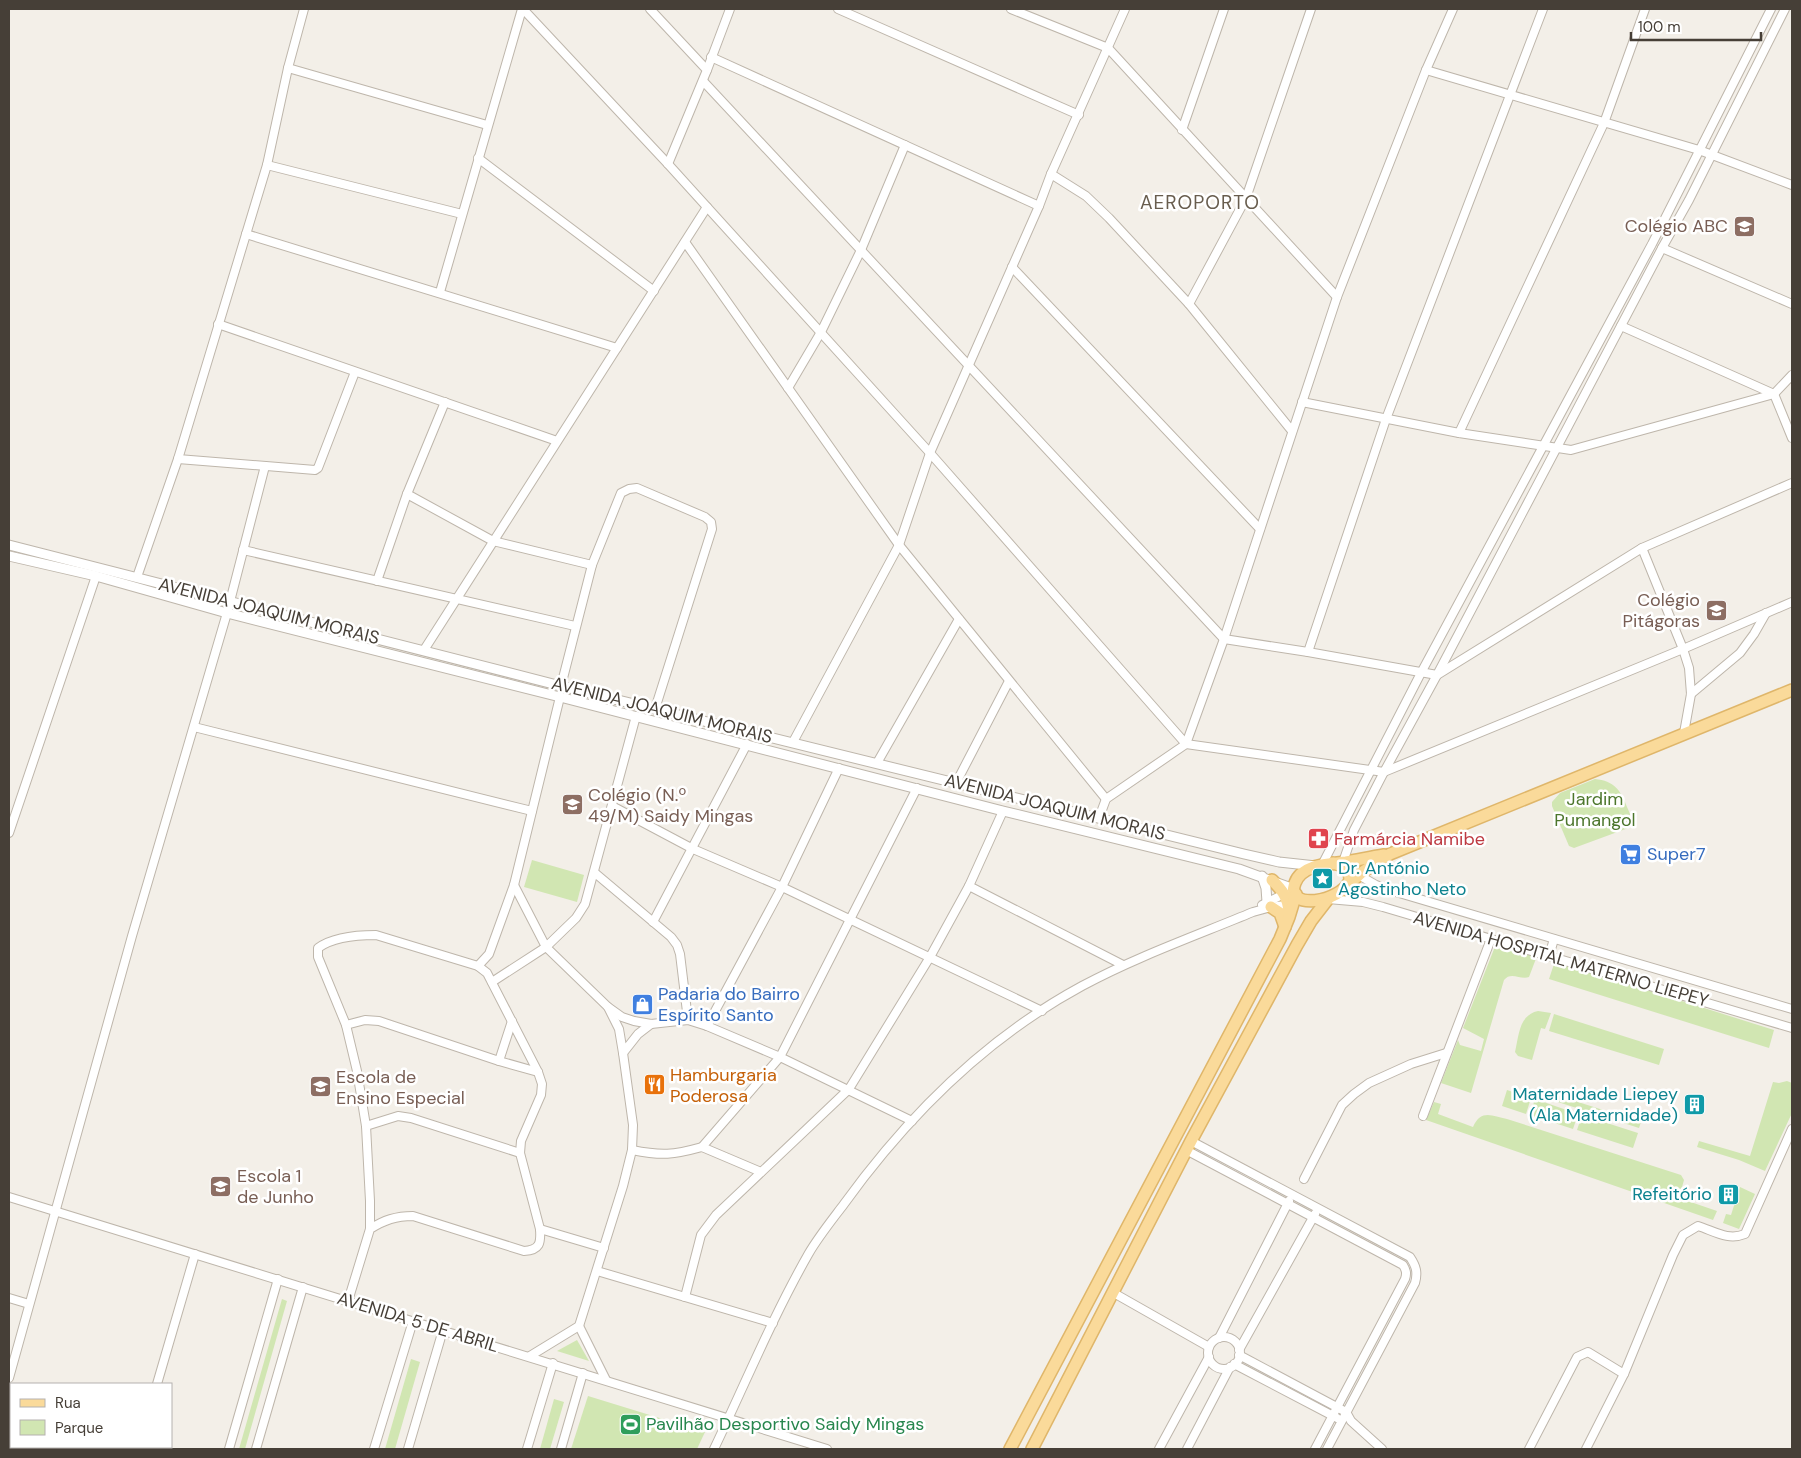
<svg xmlns="http://www.w3.org/2000/svg" width="1801" height="1458" viewBox="0 0 1801 1458" font-family="'DM Sans',sans-serif">
	<style>
		.green { fill: #d1e6b2 }
		.lines { fill: none; stroke-linecap: round; stroke-linejoin: round }
		.minor-casing { stroke: #beb6ab; stroke-width: 10 }
		.tertiary-casing { stroke: #beb6ab; stroke-width: 11 }
		.primary-casing { stroke: #dfb66a; stroke-width: 14 }
		.minor { stroke: #fff; stroke-width: 8 }
		.tertiary { stroke: #fff; stroke-width: 9 }
		.primary { stroke: #fada9a; stroke-width: 11 }
		.labels { text-anchor: middle; stroke-width: 5; stroke-linejoin: round; paint-order: stroke }
		.education-label { font-size: 18px; fill: #785e54; stroke: #fff; text-anchor: start }
		.street-label { font-size: 18px; fill: #463f37; stroke: #fff }
		.park-label { font-size: 18px; fill: #4c762c; stroke: #fff }
		.health-label { font-size: 18px; fill: #be3a42; stroke: #fff; text-anchor: start }
		.shop-label { font-size: 18px; fill: #366cbe; stroke: #fff; text-anchor: start }
		.culture-label { font-size: 18px; fill: #0d838f; stroke: #fff; text-anchor: end }
		.food-label { font-size: 18px; fill: #c56008; stroke: #fff; text-anchor: start }
		.leisure-label { font-size: 18px; fill: #27864d; stroke: #fff; text-anchor: start }
		.neighbourhood-label { font-size: 19px; letter-spacing: 1px; fill: #685d4e; stroke: #fff }
	</style>
	<rect width="100%" height="100%" fill="#f3efe8"/>
	<g class="green">
		<path d="M 1595,779 C 1614,781 1621,790 1627,807 C 1630,814 1633,819 1631,827 L 1574,848 L 1569,846 L 1552,806 L 1552,802 L 1560,793 Z"/>
		<polygon points="532,860 584,875 577,902 524,887"/>
		<path d="M 1496,944 L 1537,956 L 1529,977 C 1520,980 1511,971 1504,980 L 1471,1093 L 1441,1083 L 1458,1040 L 1460,1045 L 1481,1051 L 1484,1039 L 1463,1028 Z"/>
		<polygon points="1555,961 1774,1030 1769,1048 1549,979"/>
		<path d="M 1538,1011 L 1551,1013 L 1545,1029 L 1541,1028 L 1532,1060 L 1518,1056 L 1515,1052 C 1519,1035 1519,1015 1538,1011 Z"/>
		<polygon points="1554,1014 1664,1049 1659,1065 1549,1031"/>
		<polygon points="1787,1081 1792,1083 1792,1113 1765,1171 1739,1160 1697,1147 1699,1141 1750,1156 1773,1082 1779,1083"/>
		<polygon points="1537,1089 1641,1122 1639,1128 1536,1095"/>
		<polygon points="1507,1090 1531,1098 1526,1114 1502,1106"/>
		<polygon points="1535,1099 1578,1114 1573,1129 1530,1115"/>
		<path d="M 1434,1102 L 1441,1104 L 1438,1114 L 1473,1127 C 1481,1109 1492,1116 1507,1119 L 1681,1175 L 1684,1180 L 1679,1198 L 1717,1211 L 1713,1220 L 1426,1120 Z"/>
		<polygon points="1582,1115 1638,1133 1633,1148 1577,1130"/>
		<polygon points="1740,1187 1755,1194 1739,1229 1723,1223 1726,1214 1731,1215"/>
		<polygon points="282,1299 287,1301 245,1449 239,1449"/>
		<polygon points="577,1340 589,1361 557,1351"/>
		<polygon points="411,1359 420,1362 395,1449 385,1449"/>
		<polygon points="588,1396 705,1432 697,1449 571,1449"/>
		<polygon points="554,1399 564,1402 550,1449 540,1449"/>
	</g>
	<g class="lines">
		<defs>
			<g id="minor">
				<polyline points="523,9 668,164 930,453 1186,744 1384,772 1683,649 1792,602"/>
				<polyline points="650,9 707,70 668,164"/>
				<polyline points="838,9 1079,115"/>
				<polyline points="1011,9 1108,48 1337,297"/>
				<polyline points="711,57 1039,206"/>
				<polyline points="288,68 487,125"/>
				<polyline points="707,70 730,9"/>
				<polyline points="1426,70 1699,150 1792,185"/>
				<polyline points="703,81 1224,639 1308,652 1437,675 1642,548 1683,649 1689,668 1691,694 1684,733"/>
				<polyline points="1182,130 1224,9"/>
				<polyline points="478,158 654,291"/>
				<polyline points="267,165 462,214"/>
				<polyline points="1051,174 1086,196 1109,218 1189,304 1292,431"/>
				<polyline points="246,234 617,348"/>
				<polyline points="685,242 899,545 1106,799"/>
				<polyline points="1662,248 1792,304"/>
				<polyline points="1012,267 1260,529"/>
				<polyline points="440,292 522,9"/>
				<polyline points="1189,304 1246,198 1311,9"/>
				<polyline points="218,324 557,441"/>
				<polyline points="1621,326 1774,394 1792,438"/>
				<polyline points="788,388 821,332 861,250 905,145"/>
				<polyline points="1302,402 1459,433 1571,450 1774,394 1792,375"/>
				<polyline points="1459,433 1604,123 1645,9"/>
				<polyline points="178,459 315,470 318,468 355,372"/>
				<polyline points="407,494 493,541 592,565"/>
				<polyline points="1642,548 1792,483"/>
				<polyline points="243,550 575,626"/>
				<polyline points="137,577 178,459 267,165 288,68 304,9"/>
				<polyline points="377,581 407,494 445,402"/>
				<polyline points="424,650 707,207"/>
				<polyline points="1308,652 1386,419 1543,9"/>
				<polyline points="561,686 592,565 621,493 629,489 637,488 705,517 711,522 712,529 655,709"/>
				<polyline points="1691,694 1740,653 1754,634 1766,613"/>
				<polyline points="194,727 532,811"/>
				<polyline points="793,742 899,545 930,453 1039,206 1051,174 1125,9"/>
				<polyline points="877,763 959,619"/>
				<polyline points="956,783 1009,681"/>
				<polyline points="612,806 693,849 782,887 1042,1011"/>
				<polyline points="1099,818 1106,799 1186,744 1224,639 1337,297 1426,70 1453,9"/>
				<polyline points="9,833 96,576"/>
				<polyline points="1322,865 1422,671 1652,244 1771,9"/>
				<polyline points="1342,865 1354,830 1384,772 1437,675 1662,248 1689,200 1785,9"/>
				<polyline points="595,873 671,937 677,945 680,954 688,1020"/>
				<polyline points="1355,873 1376,885 1389,890 1792,1009"/>
				<polyline points="514,885 546,947 608,1007 619,1029 623,1053 638,1034 651,1024"/>
				<polyline points="969,886 1123,965"/>
				<polyline points="1328,899 1363,902 1383,907 1792,1028"/>
				<polyline points="1262,905 1288,892"/>
				<polyline points="653,922 747,744"/>
				<polyline points="1549,956 1554,939"/>
				<polyline points="478,966 489,954 514,885 560,697"/>
				<polyline points="492,982 546,947 576,918 585,904 636,716"/>
				<polyline points="608,1007 622,1017 634,1021 651,1024 688,1020 707,1026 780,1057 912,1121"/>
				<polyline points="346,1025 365,1020 379,1021 499,1061 512,1021"/>
				<polyline points="707,1026 782,887 839,768"/>
				<polyline points="499,1061 538,1072"/>
				<polyline points="1423,1116 1491,939"/>
				<polyline points="366,1126 398,1116 411,1118 520,1153"/>
				<path d="M 1191,1141 L 1410,1257 C 1416,1266 1418,1272 1415,1283 L 1327,1449"/>
				<polyline points="702,1147 780,1057 917,788"/>
				<path d="M 632,1150 C 662,1156 673,1155 702,1147 L 761,1172"/>
				<path d="M 1186,1150 L 1403,1265 C 1406,1270 1407,1273 1405,1279 L 1315,1449"/>
				<polyline points="1304,1179 1342,1105 1354,1094 1369,1083 1411,1064 1446,1053"/>
				<polyline points="9,1197 827,1449"/>
				<polyline points="540,1229 604,1248"/>
				<polyline points="597,1271 773,1323"/>
				<polyline points="1112,1292 1209,1347"/>
				<polyline points="685,1297 701,1235 716,1215 849,1089 930,957 969,886 1003,811"/>
				<polyline points="9,1298 29,1304"/>
				<path d="M 348,1301 L 370,1229 L 370,1201 L 366,1126 L 357,1071 L 346,1025 L 318,957 L 318,948 C 333,937 357,935 376,935 L 478,966 L 487,973 L 538,1072 L 542,1084 L 541,1095 L 521,1141 L 520,1153 L 540,1229 C 541,1243 540,1250 524,1251 L 413,1216 C 396,1216 384,1220 370,1229"/>
				<polyline points="579,1326 606,1380"/>
				<circle cx="1224" cy="1353" r="16"/>
				<polyline points="1219,1338 1289,1201"/>
				<polyline points="1239,1350 1315,1214"/>
				<polyline points="1239,1355 1346,1412 1351,1421 1382,1449"/>
				<polyline points="530,1356 579,1326 623,1186 632,1150 633,1125 623,1053"/>
				<polyline points="1234,1364 1337,1418"/>
				<polyline points="9,1378 132,936 227,613 265,466"/>
				<polyline points="157,1384 195,1254"/>
				<polyline points="9,1403 11,1404"/>
				<polyline points="140,1447 149,1449"/>
				<polyline points="229,1449 278,1279"/>
				<polyline points="256,1449 303,1287"/>
				<polyline points="374,1449 413,1321"/>
				<polyline points="408,1449 443,1330"/>
				<polyline points="527,1449 553,1363"/>
				<polyline points="561,1449 583,1373"/>
				<path d="M 714,1449 C 745,1384 773,1316 809,1253 C 819,1236 832,1220 844,1204 C 907,1117 986,1038 1082,986 C 1136,957 1195,936 1253,912 L 1271,907 L 1292,904"/>
				<polyline points="1159,1449 1209,1357"/>
				<polyline points="1187,1449 1230,1367"/>
				<polyline points="1529,1449 1577,1357 1588,1352 1624,1374"/>
				<path d="M 1586,1449 L 1624,1374 L 1673,1255 L 1683,1235 L 1698,1226 C 1714,1231 1728,1241 1745,1234 L 1792,1129"/>
			</g>
			<g id="tertiary">
				<polyline points="9,545 561,686 1244,854 1279,862 1316,866"/>
				<polyline points="9,556 96,576 227,613 560,697 1003,811 1239,869 1294,889"/>
				<polyline points="1262,876 1266,888 1267,902"/>
			</g>
			<g id="primary">
				<path d="M 1332,863 C 1342,865 1350,868 1350,880 C 1341,903 1284,911 1295,883 C 1302,864 1329,864 1346,862 C 1358,860 1371,857 1384,855"/>
				<path d="M 1272,880 C 1282,890 1288,897 1289,912"/>
				<polyline points="1349,884 1361,873 1390,854 1792,690"/>
				<polyline points="1271,907 1280,913 1285,927"/>
				<polyline points="1010,1449 1280,939 1289,917 1296,894"/>
				<polyline points="1032,1449 1191,1141 1297,945 1311,921 1328,899"/>
			</g>
		</defs>
		<use href="#minor" class="minor-casing"/>
		<use href="#tertiary" class="tertiary-casing"/>
		<use href="#primary" class="primary-casing"/>
		<use href="#minor" class="minor"/>
		<use href="#tertiary" class="tertiary"/>
		<use href="#primary" class="primary"/>
	</g>
	<defs>
		<symbol id="university-square" viewBox="-11 -11 22 22"><rect x="-9" y="-9" width="18" height="18" rx="4" fill="#8d6e63" stroke="#fff"/><path d="M0-5L7-2L0 1L-7-2ZM-4 1L0 2.5L4 1V4Q0 6-4 4Z" fill="#fff"/></symbol>
		<symbol id="school-square" viewBox="-11 -11 22 22"><rect x="-9" y="-9" width="18" height="18" rx="4" fill="#8d6e63" stroke="#fff"/><path d="M0-5L7-2L0 1L-7-2ZM-4 1L0 2.5L4 1V4Q0 6-4 4Z" fill="#fff"/></symbol>
		<symbol id="pharmacy-square" viewBox="-11 -11 22 22"><rect x="-9" y="-9" width="18" height="18" rx="4" fill="#e0444e" stroke="#fff"/><path d="M-2-6h4v4h4v4h-4v4h-4v-4h-4v-4h4Z" fill="#fff"/></symbol>
		<symbol id="supermarket-square" viewBox="-11 -11 22 22"><rect x="-9" y="-9" width="18" height="18" rx="4" fill="#3f7fe0" stroke="#fff"/><path d="M-6-5.5h2.5l.6 2H6L4.5 2H-2.5L-4.4-4H-6ZM-1.5 3.2a1.3 1.3 0 1 0 .1 0ZM3 3.2a1.3 1.3 0 1 0 .1 0Z" fill="#fff"/></symbol>
		<symbol id="sight-square" viewBox="-11 -11 22 22"><rect x="-9" y="-9" width="18" height="18" rx="4" fill="#0f9aa8" stroke="#fff"/><path d="M0-6L1.8-2.2L6-1.7L2.9 1.2L3.7 5.4L0 3.3L-3.7 5.4L-2.9 1.2L-6-1.7L-1.8-2.2Z" fill="#fff"/></symbol>
		<symbol id="shop-square" viewBox="-11 -11 22 22"><rect x="-9" y="-9" width="18" height="18" rx="4" fill="#3f7fe0" stroke="#fff"/><path d="M-5-2.5h2.3a2.7 3.5 0 0 1 5.4 0H5L5.5 6h-11ZM-1.5-2.5h3a1.5 2.3 0 0 0-3 0Z" fill="#fff"/></symbol>
		<symbol id="restaurant-square" viewBox="-11 -11 22 22"><rect x="-9" y="-9" width="18" height="18" rx="4" fill="#e8710a" stroke="#fff"/><path d="M-5-6h1v4h1v-4h1v4h1v-4h1v5L-1.5 .5V6h-2V.5L-5-1ZM5-6V6H3V1.5H1.5Q1.5-4 5-6Z" fill="#fff"/></symbol>
		<symbol id="building-square" viewBox="-11 -11 22 22"><rect x="-9" y="-9" width="18" height="18" rx="4" fill="#0f9aa8" stroke="#fff"/><path d="M-4-6H4V6H1V3H-1V6H-4ZM-2.5-4.3h1.7v1.8h-1.7ZM.8-4.3h1.7v1.8H.8ZM-2.5-1h1.7V.8h-1.7ZM.8-1h1.7V.8H.8Z" fill="#fff"/></symbol>
		<symbol id="stadium-square" viewBox="-11 -11 22 22"><rect x="-9" y="-9" width="18" height="18" rx="4" fill="#2e9e5b" stroke="#fff"/><path d="M0-5a6.5 5 0 1 0 0 10a6.5 5 0 1 0 0-10ZM-3.5-1.8h7v3.6h-7Z" fill="#fff"/></symbol>
	</defs>
	<g fill-rule="evenodd">
		<use href="#university-square" x="1732" y="214" width="25" height="25"/>
		<use href="#school-square" x="1704" y="598" width="25" height="25"/>
		<use href="#school-square" x="560" y="792" width="25" height="25"/>
		<use href="#pharmacy-square" x="1306" y="826" width="25" height="25"/>
		<use href="#supermarket-square" x="1618" y="842" width="25" height="25"/>
		<use href="#sight-square" x="1310" y="866" width="25" height="25"/>
		<use href="#shop-square" x="630" y="992" width="25" height="25"/>
		<use href="#restaurant-square" x="642" y="1072" width="25" height="25"/>
		<use href="#school-square" x="308" y="1074" width="25" height="25"/>
		<use href="#building-square" x="1682" y="1092" width="25" height="25"/>
		<use href="#school-square" x="208" y="1174" width="25" height="25"/>
		<use href="#building-square" x="1716" y="1182" width="25" height="25"/>
		<use href="#stadium-square" x="618" y="1412" width="25" height="25"/>
	</g>
	<g class="labels">
		<g class="education-label">
			<text x="1728" y="232" text-anchor="end">Colégio ABC</text>
			<text x="1700" y="606" text-anchor="end">Colégio<tspan x="1700" dy="21">Pitágoras</tspan></text>
			<text x="588" y="801">Colégio (N.º<tspan x="588" dy="21">49/M) Saidy Mingas</tspan></text>
			<text x="336" y="1083">Escola de<tspan x="336" dy="21">Ensino Especial</tspan></text>
			<text x="237" y="1182">Escola 1<tspan x="237" dy="21">de Junho</tspan></text>
		</g>
		<g class="street-label">
			<text transform="translate(269 611) rotate(14)" y="6">AVENIDA JOAQUIM MORAIS</text>
			<text transform="translate(662 710) rotate(14)" y="6">AVENIDA JOAQUIM MORAIS</text>
			<text transform="translate(1055 807) rotate(14)" y="6">AVENIDA JOAQUIM MORAIS</text>
			<text transform="translate(1561 959) rotate(16)" y="6">AVENIDA HOSPITAL MATERNO LIEPEY</text>
			<text transform="translate(418 1322) rotate(17)" y="6">AVENIDA 5 DE ABRIL</text>
		</g>
		<g class="park-label">
			<text x="1595" y="805">Jardim<tspan x="1595" dy="21">Pumangol</tspan></text>
		</g>
		<g class="health-label">
			<text x="1334" y="845">Farmárcia Namibe</text>
		</g>
		<g class="shop-label">
			<text x="1647" y="860">Super7</text>
			<text x="658" y="1000">Padaria do Bairro<tspan x="658" dy="21">Espírito Santo</tspan></text>
		</g>
		<g class="culture-label">
			<text x="1338" y="874" text-anchor="start">Dr. António<tspan x="1338" dy="21">Agostinho Neto</tspan></text>
			<text x="1678" y="1100">Maternidade Liepey<tspan x="1678" dy="21">(Ala Maternidade)</tspan></text>
			<text x="1712" y="1200">Refeitório</text>
		</g>
		<g class="food-label">
			<text x="670" y="1081">Hamburgaria<tspan x="670" dy="21">Poderosa</tspan></text>
		</g>
		<g class="leisure-label">
			<text x="646" y="1430">Pavilhão Desportivo Saidy Mingas</text>
		</g>
		<g class="neighbourhood-label">
			<text x="1200" y="209">AEROPORTO</text>
		</g>
	</g>
	<rect width="1801" height="1458" fill="none" stroke="#463f37" stroke-width="20"/>
	<rect x="10" y="1383" width="162" height="65" fill="#ffffff" stroke="#b5b2af"/>
	<rect x="20" y="1399" width="25" height="8" fill="#fada9a" stroke="#b5b2af"/>
	<text x="55" y="1408" font-size="15" fill="#463f37">Rua</text>
	<rect x="20" y="1420" width="25" height="15" fill="#d1e6b2" stroke="#b5b2af"/>
	<text x="55" y="1433" font-size="15" fill="#463f37">Parque</text>
	<path d="M1631 32v8h130v-8" fill="none" stroke="#463f37" stroke-width="2.5"/>
	<text x="1638" y="32" font-size="15" fill="#463f37" stroke="#ffffff" stroke-width="4" paint-order="stroke">100 m</text>
</svg>
